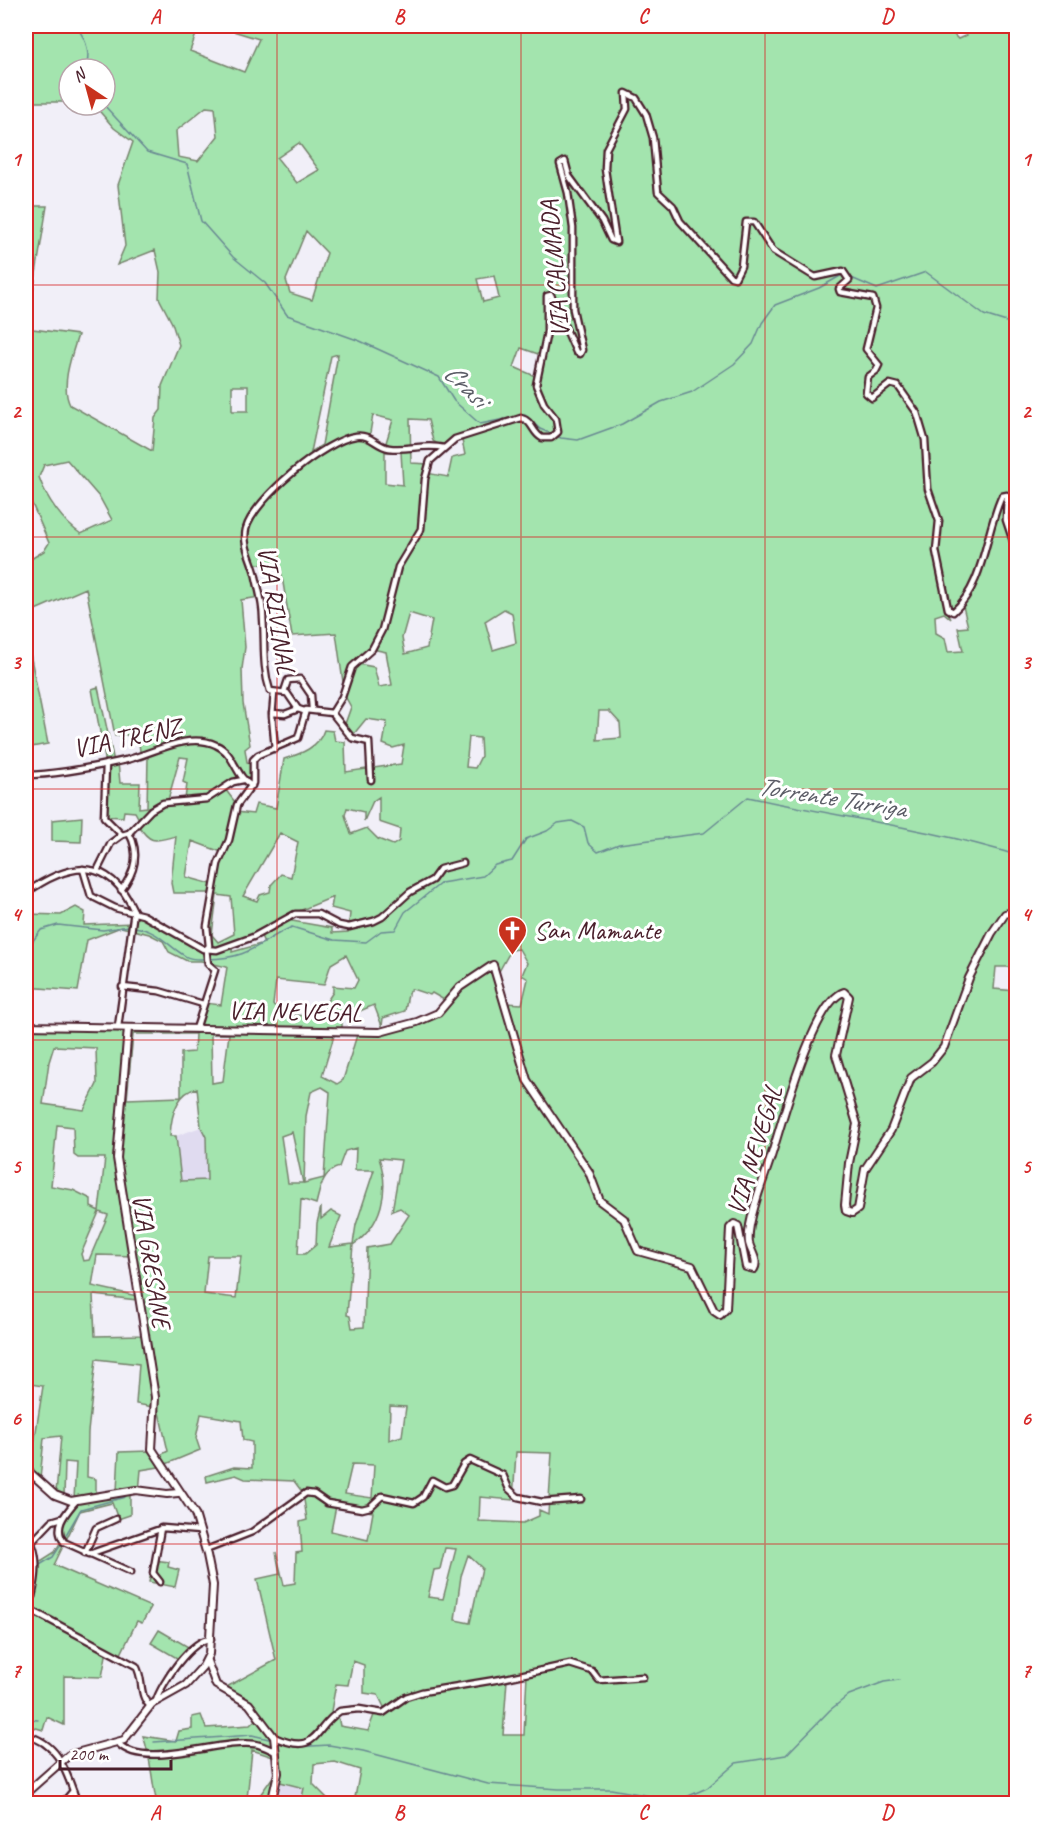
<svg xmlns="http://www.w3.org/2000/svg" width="1042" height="1829" viewBox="0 0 1042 1829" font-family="Caveat,sans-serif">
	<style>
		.built { fill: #e0dbf0 }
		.green { fill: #a3e4ae; stroke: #76826c; stroke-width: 1.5; fill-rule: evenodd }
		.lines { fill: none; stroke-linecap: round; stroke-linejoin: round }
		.stream { stroke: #698992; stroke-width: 1.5 }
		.street-casing { stroke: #4a1f2b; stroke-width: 9 }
		.secondary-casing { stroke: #4a1f2b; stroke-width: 10 }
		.street { stroke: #fff; stroke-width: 4.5 }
		.secondary { stroke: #fff; stroke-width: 6 }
		.grid { fill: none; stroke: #d62828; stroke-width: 1.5; stroke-opacity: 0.55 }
		.labels { text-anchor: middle; stroke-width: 6; stroke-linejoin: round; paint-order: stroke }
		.street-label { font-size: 26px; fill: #4a1f2b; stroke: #fff }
		.poi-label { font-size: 26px; fill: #4a1f2b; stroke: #fff; text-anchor: start }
		.water-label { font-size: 27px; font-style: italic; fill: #5c5d67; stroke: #fff }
		.neatline { fill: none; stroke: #d62828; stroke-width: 2 }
		.grid-label { font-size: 20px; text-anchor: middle; font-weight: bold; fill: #d62828 }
	</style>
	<rect width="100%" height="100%" fill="#f1eff8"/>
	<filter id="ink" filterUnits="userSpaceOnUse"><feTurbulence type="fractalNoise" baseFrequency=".0167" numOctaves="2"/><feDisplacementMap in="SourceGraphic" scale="12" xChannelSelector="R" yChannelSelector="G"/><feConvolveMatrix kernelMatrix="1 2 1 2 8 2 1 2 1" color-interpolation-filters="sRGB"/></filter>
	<g filter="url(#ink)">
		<g class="built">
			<polygon points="201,1127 206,1137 207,1180 181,1181 176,1136"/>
			<polygon points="275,1781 304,1788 301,1803 269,1804"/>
		</g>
		<g class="green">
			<path d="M 26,26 L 199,26 L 190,51 L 244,72 L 259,39 L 217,26 L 952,26 L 953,34 L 958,39 L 967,35 L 965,26 L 1016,26 L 1016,967 L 996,967 L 994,989 L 1016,991 L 1016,1803 L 354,1803 L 360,1770 L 335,1762 L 314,1764 L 313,1784 L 332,1803 L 301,1803 L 304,1788 L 276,1781 L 269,1803 L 147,1803 L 147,1801 L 156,1799 C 151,1777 151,1757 143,1736 L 176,1741 L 179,1731 L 192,1729 L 192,1717 L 201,1715 L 206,1728 L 250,1725 L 258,1717 L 249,1705 L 221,1690 L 276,1660 L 257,1579 L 280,1574 L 276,1552 L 284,1585 L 295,1583 L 296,1553 L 302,1552 L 300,1522 L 307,1520 L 303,1493 L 294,1481 L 245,1479 L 236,1475 L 207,1482 L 206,1476 L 234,1467 L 252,1468 L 252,1442 L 243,1440 L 241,1421 L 201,1414 L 196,1438 L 200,1450 L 159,1467 L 141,1470 L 139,1492 L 130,1493 L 130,1515 L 118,1519 L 112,1503 L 80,1511 L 54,1565 L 151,1607 L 142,1623 L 137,1621 L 120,1656 L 107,1650 L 102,1677 L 64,1676 L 64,1725 L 47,1717 L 43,1730 L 26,1725 L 26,1534 L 34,1544 L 36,1564 L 55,1552 L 61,1541 L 62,1523 L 74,1499 L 76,1463 L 65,1462 L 64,1497 L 56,1493 L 61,1436 L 44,1438 L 40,1479 L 30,1470 L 43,1386 L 31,1384 L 26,1414 L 26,1183 L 33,1122 L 26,1124 L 26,1053 L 30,1053 L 32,1024 L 199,1027 L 205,1003 L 221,1005 L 227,967 L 201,961 L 187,961 L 169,952 L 163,941 L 149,934 L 121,927 L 87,940 L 78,991 L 26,987 L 26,914 L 61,915 L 76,907 L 85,912 L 84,925 L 134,923 L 136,913 L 201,949 L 210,945 L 208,935 L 214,893 L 173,893 L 171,883 L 176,836 C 155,841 151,845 138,825 L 141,823 L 135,812 L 124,811 L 123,817 L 101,816 L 106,764 L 92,689 L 98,687 L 114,762 L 118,762 L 120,783 L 140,783 L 139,808 L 147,807 L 148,757 L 141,760 L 138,734 L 115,736 L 86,588 L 33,611 L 26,593 L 26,562 L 44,551 L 49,543 L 26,490 L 26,206 L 47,206 L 28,323 L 33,329 L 78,335 C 72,354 60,386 70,405 L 152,451 L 155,418 L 161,410 L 162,386 L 179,345 L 172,323 L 159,298 L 160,272 L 155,250 L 117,265 L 125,246 L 118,185 L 133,142 L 114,128 L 94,105 L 105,105 L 105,69 L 69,69 L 69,102 L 27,102 ZM 206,107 L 215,108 L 218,136 L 198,161 L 178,157 L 176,131 ZM 299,143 L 319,170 L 297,183 L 277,158 ZM 306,231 L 327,253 L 312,300 L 290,293 L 286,280 ZM 494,276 L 499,298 L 483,302 L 477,279 ZM 521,348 L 541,355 L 537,377 L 514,367 ZM 338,354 L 322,445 L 311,452 L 331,356 ZM 232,386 L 248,386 L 248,411 L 232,411 ZM 373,415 L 393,420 L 384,449 L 369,439 ZM 410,419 L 428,420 L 433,441 L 444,448 L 462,440 L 465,455 L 452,458 L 448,477 L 426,473 L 429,464 L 411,463 ZM 385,452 L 401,452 L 403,485 L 385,483 ZM 67,460 L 100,498 L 112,520 L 81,534 C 63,522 46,498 39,477 L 44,465 ZM 253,564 L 280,565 L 292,636 L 336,633 L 345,696 L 351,707 L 345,724 L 353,735 L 366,719 L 387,722 L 383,744 L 393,748 L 404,745 L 401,764 L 346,772 L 345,742 L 335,741 L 333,731 L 324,730 C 319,747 301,754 284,759 L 276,808 L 256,804 L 253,814 L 236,812 L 238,806 L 225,789 L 245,780 L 250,786 L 251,764 L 247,762 L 245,749 L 250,745 L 243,703 L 242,669 L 245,647 L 241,600 L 260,597 ZM 958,604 L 963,606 L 968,627 L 958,628 L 963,651 L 948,652 L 945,638 L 936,633 L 935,616 L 944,613 L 951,619 L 948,613 ZM 504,609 L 512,613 L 516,643 L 493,650 L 485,621 ZM 409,613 L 432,620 L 427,648 L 405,654 L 402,638 ZM 372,649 L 386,652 L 392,685 L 379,687 L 374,667 L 358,664 ZM 599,711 L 609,711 L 620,723 L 621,738 L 597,740 ZM 469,737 L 480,738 L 481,756 L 475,768 L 466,767 ZM 180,757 L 188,758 L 183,782 L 187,784 L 185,799 L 168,800 ZM 379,797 L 379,822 L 400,829 L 399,841 L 393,845 L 378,839 L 367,828 L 351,834 L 345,815 L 347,808 L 364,812 L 364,821 L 373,801 ZM 280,833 L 298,842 L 291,877 L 281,874 L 271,885 L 270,892 L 260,895 L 257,901 L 243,896 ZM 192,841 L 224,853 L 215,885 L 186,877 ZM 217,895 L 231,897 L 234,934 L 218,942 L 212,935 ZM 333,897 L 331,908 L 350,913 L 348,932 L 332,933 L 332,928 L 292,921 L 294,913 ZM 259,931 L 264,943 L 232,952 L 233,942 ZM 519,949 L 527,963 L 522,975 L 528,979 L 522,1004 L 506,1003 L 497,975 L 511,950 ZM 346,955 L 358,980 L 354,988 L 333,986 L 333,992 L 319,1013 L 309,1016 L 276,1014 L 277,1007 L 273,1005 L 276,980 L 324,985 L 331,964 ZM 412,989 L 430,995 L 432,993 L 446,1001 C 427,1028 388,1034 357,1035 L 343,1080 L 337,1084 L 322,1076 L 336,1029 L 342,1029 L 342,1012 L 349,1008 L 360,1011 L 374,1005 L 382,1026 L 383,1018 L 405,1011 L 408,994 ZM 133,1034 L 195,1034 L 194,1052 L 181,1053 L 181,1097 L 127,1099 ZM 211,1034 L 229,1034 L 223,1081 L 212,1083 ZM 54,1046 L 96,1048 L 97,1084 L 84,1110 L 43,1104 L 49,1062 ZM 322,1087 L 330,1092 L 324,1178 L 304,1183 L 306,1116 L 311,1092 ZM 197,1088 L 201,1127 L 206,1137 L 207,1180 L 181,1181 L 176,1136 L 170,1136 C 171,1117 176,1093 197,1088 ZM 57,1125 L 73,1127 L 74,1155 L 78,1158 L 105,1158 L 99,1211 L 91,1207 L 91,1199 L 73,1190 L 51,1186 ZM 292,1132 L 303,1183 L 288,1183 L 281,1136 ZM 356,1148 L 355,1170 L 374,1170 L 356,1225 L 353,1244 L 329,1247 L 341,1216 L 331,1211 L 321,1219 L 321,1207 L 317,1223 L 316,1245 L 305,1254 L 298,1254 L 301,1199 L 316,1204 C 320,1189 322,1172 339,1167 L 345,1151 ZM 379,1158 L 401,1160 L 392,1211 L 400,1208 L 409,1215 L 390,1244 L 367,1248 L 364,1327 L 352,1328 L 350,1316 L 347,1315 L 353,1245 C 382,1225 390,1190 379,1158 ZM 99,1212 L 108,1215 L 89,1260 L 83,1261 L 81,1254 ZM 97,1255 L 134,1256 L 137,1296 L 92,1286 ZM 208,1256 L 241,1256 L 236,1298 L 204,1294 ZM 93,1295 L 137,1300 L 142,1335 L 95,1336 ZM 96,1359 L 139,1364 L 136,1404 L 158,1408 L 168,1451 L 155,1458 L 150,1451 L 119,1452 L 117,1491 L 96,1495 L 96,1479 L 87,1477 L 88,1432 ZM 390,1406 L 406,1407 L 402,1436 L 389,1440 ZM 516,1452 L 552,1453 L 548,1514 L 539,1510 L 539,1516 L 523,1523 L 479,1521 L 480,1497 L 513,1500 ZM 352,1464 L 374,1465 L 372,1498 L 345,1494 ZM 336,1506 L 373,1512 L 368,1540 L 331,1531 ZM 445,1548 L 456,1549 L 443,1599 L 428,1597 L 434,1570 L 440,1569 ZM 468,1555 L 482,1568 L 470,1623 L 455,1620 L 461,1576 ZM 353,1661 L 364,1665 L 364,1693 L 378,1695 L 384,1707 L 382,1715 L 374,1715 L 368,1731 L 340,1726 L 338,1715 L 331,1711 L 336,1684 L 348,1685 ZM 527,1675 L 524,1735 L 503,1735 L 507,1680 ZM 252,1750 L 276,1758 L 277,1771 L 255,1802 L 247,1799 Z"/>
			<polygon points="26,633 48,744 26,748"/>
			<polygon points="82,817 81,842 52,841 52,820"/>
			<polygon points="154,1560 169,1562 168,1567 179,1570 175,1587 149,1582"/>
			<polygon points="159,1630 190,1648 182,1661 151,1643"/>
		</g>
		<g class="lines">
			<g class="stream">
				<path d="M 76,26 C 86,39 92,53 85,69"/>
				<polyline points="104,105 147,152 187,164 201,221 233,257 265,283 287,315 360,341 439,377 454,401 480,424 525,415 540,429 561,438 578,440 622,424 661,402 692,392 734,364 753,344 762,323 775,305 819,288 842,275"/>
				<polyline points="849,277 877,289 926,272 984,315 1016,325"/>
				<path d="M 134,927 C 160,931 165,944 185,956 C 191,960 200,959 207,959 C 253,958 256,943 292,927 L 334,940 L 366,942 L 381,931 L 395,930 L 405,912 L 441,883 L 483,876 L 495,865 L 512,861 L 526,839 L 547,831 L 558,823 L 572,821 L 584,827 L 588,843 L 598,852 L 619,844 L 704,833 L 748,797 C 838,817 929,828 1016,855"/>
				<polyline points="26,950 41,930 58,925 103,930 129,926"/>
				<polyline points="64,1538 81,1509 125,1497"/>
				<polyline points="38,1566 53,1557 62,1543"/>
				<polyline points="26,1572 34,1568"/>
				<polyline points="26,1719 38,1720"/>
				<polyline points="154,1742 252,1735 273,1740"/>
				<polyline points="277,1742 295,1747 329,1745 363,1751 488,1784 559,1789 611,1789 667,1799 684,1798 707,1788 736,1763 786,1755 830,1710 849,1695 884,1682 899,1680"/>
			</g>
			<defs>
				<g id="street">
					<polyline points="284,692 288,680 300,679 311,695 312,709"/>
					<polyline points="274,693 272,716 275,749"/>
					<path d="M 304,711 L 298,709 L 287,693 L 270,691 C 262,666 265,644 263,618 C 263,604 259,591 256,577 C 253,561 242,546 246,529 C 254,499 325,440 356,436 C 371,434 376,446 389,448 C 407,451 425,443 444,448"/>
					<polyline points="272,713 285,714 298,709"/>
					<polyline points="332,713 352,738 369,742 371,780"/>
					<path d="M 106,764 L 104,817 L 122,835 L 129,833 C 140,853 135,873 121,890"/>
					<path d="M 26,775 C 53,775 99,766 126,760 C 154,753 188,732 216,745 C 235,753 235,777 252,786"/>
					<polyline points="129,833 151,810 163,803 207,799 233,782 243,780"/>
					<polyline points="83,869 91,896 115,908 143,915 203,949 217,950 253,937 295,914 318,914 339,925 349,927 374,921 382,917 410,892 432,880 440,869 463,863"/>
					<polyline points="98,869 111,843 122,835"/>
					<path d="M 26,893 C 69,862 109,855 134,911"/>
					<polyline points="122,987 159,991 203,1004"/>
					<polyline points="118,1027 134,911"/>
					<path d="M 196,1029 L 215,970 L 208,964 L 206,949 L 209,946 L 207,926 L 218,864 L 229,840 L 237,805 L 253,783 L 253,760 L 258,755 L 298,738 L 306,710 L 332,713 L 342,697 L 352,667 L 372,649 L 382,630 L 398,567 L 421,529 L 425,479 L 430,461 L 455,439 L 521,418 C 533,421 532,433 542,438 L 551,438 L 558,432 L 556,419 L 544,404 L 536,385 L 547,332 L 547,296 L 551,295 L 576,352 L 580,354 L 582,350 L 573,309 L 573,228 L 568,193 L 560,164 L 565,161 L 569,176 L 602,221 L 611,240 L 616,242 L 605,169 L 606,149 L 627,109 L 626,93 L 636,98 L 646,114 L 653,138 L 658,192 L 673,206 L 680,221 L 731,277 L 735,278 L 741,266 L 746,222 L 754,222 L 773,251 L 815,277 L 843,271 L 849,280 L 839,289 L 840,292 L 873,298 L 876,308 L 866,349 L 879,365 L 876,371 L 868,377 L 866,393 L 872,398 L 890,384 L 898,386 L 917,413 L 925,440 L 928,489 L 939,521 L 936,551 L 948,609 L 953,612 C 985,584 985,532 1002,496 L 1007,495 L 1006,520 L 1016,550"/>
					<path d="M 75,1502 C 65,1514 53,1527 64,1542 L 131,1572"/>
					<path d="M 26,1534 C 45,1557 33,1594 26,1620"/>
					<polyline points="32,1542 52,1521 62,1518"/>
					<polyline points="206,1550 252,1532 306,1493 314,1494 327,1503 362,1509 370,1507 382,1496 414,1503 423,1497 432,1480 445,1487 452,1485 464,1464 470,1460 503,1475 509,1489 518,1497 542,1502 581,1499"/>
					<polyline points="85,1553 96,1528 116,1519"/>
					<polyline points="89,1554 163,1528 200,1531"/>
					<polyline points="160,1582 153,1573 161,1528"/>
					<path d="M 29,1609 L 136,1666 C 144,1679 138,1695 150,1706"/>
					<path d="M 156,1701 C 161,1684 191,1639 211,1639"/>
					<path d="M 26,1735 C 61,1744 66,1773 78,1804"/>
					<path d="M 274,1737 C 319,1757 313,1728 340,1711 L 359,1709 L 383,1713 L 406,1697 L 422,1692 L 501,1679 L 570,1664 L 592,1671 L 599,1680 L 643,1677"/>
					<path d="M 119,1744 C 145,1770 219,1739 255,1744 C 262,1745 269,1749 276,1752"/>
					<polyline points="62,1804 73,1791"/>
				</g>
				<g id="secondary">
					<path d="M 26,1026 L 380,1032 L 417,1022 L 438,1013 L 460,987 L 493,965 L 527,1080 L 589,1172 L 600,1201 L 624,1219 L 638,1251 L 692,1266 L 714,1311 L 720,1315 L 726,1309 L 730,1228 L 734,1224 L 738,1226 L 746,1267 L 754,1269 C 759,1261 751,1252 749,1243 C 748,1237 749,1231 750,1225 C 755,1199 761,1187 769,1163 C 780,1131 812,1002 844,992 L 849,997 L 836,1055 L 857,1124 L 849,1163 L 845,1205 L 846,1211 L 852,1213 L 858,1209 L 865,1169 L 891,1130 L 911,1078 L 932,1062 L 944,1047 L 969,978 L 992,933 L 1005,914 L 1016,911"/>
					<polyline points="26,1469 55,1495 71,1501 136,1490 167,1494 178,1493"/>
					<polyline points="207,1661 216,1685 249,1704 274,1737 278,1773 271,1804"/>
					<polyline points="26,1793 69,1755 124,1740 152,1704 186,1685 203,1666 209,1654 213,1585 207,1555 195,1514 152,1449 155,1397 117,1158 128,1028"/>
				</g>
			</defs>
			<use href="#street" class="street-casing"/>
			<use href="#secondary" class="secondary-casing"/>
			<use href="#street" class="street"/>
			<use href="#secondary" class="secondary"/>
		</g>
	</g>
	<path class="grid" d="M 277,26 L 277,1804M 521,26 L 521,1804M 765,26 L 765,1804M 26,285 L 1016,285M 26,537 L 1016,537M 26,789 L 1016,789M 26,1040 L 1016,1040M 26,1292 L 1016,1292M 26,1544 L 1016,1544"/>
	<defs>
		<symbol id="church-pin" viewBox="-11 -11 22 30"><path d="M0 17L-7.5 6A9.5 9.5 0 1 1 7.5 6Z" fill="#c8321e" stroke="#fff"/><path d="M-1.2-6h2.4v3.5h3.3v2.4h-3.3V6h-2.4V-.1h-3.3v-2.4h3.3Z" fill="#fff"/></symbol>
	</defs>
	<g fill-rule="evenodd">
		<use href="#church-pin" x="496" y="914" width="33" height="45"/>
	</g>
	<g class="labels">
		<g class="street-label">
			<text transform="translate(554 269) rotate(-95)" y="9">VIA CALMADA</text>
			<text transform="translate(277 610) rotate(81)" y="9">VIA RIVINAL</text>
			<text transform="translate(127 737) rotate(-12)" y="9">VIA TRENZ</text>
			<text transform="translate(295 1011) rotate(1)" y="9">VIA NEVEGAL</text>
			<text transform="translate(754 1150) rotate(-73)" y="9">VIA NEVEGAL</text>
			<text transform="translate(152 1261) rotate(81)" y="9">VIA GRESANE</text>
		</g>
		<g class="poi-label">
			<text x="534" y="939">San Mamante</text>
		</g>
		<g class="water-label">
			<text transform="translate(466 385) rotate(45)" y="9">Crasi</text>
			<text transform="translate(832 797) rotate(9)" y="9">Torrente Turriga</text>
		</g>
	</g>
	<rect width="1042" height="1829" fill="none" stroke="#fff" stroke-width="66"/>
	<g transform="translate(87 87) rotate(324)"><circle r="28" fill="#ffffff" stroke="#b7a5aa" stroke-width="1.5"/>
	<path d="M0-4.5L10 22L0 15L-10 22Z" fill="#c8321e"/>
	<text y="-9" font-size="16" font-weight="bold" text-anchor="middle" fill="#4a1f2b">N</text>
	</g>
	<path d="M60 1760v9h111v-9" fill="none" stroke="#4a1f2b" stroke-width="3"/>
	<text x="69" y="1760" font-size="18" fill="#4a1f2b" stroke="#ffffff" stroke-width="4.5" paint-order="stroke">200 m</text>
	<rect x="33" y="33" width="976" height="1763" class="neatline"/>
	<g class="grid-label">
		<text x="155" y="23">A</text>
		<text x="399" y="23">B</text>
		<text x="643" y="23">C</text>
		<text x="887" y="23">D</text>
		<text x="16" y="166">1</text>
		<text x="1026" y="166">1</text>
		<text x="16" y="418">2</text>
		<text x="1026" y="418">2</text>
		<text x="16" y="669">3</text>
		<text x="1026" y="669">3</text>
		<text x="16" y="921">4</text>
		<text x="1026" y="921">4</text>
		<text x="16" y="1173">5</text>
		<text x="1026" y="1173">5</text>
		<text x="16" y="1425">6</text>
		<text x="1026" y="1425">6</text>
		<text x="16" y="1677">7</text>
		<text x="1026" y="1677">7</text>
		<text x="155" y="1819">A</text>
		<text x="399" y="1819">B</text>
		<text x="643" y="1819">C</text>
		<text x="887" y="1819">D</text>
	</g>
</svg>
